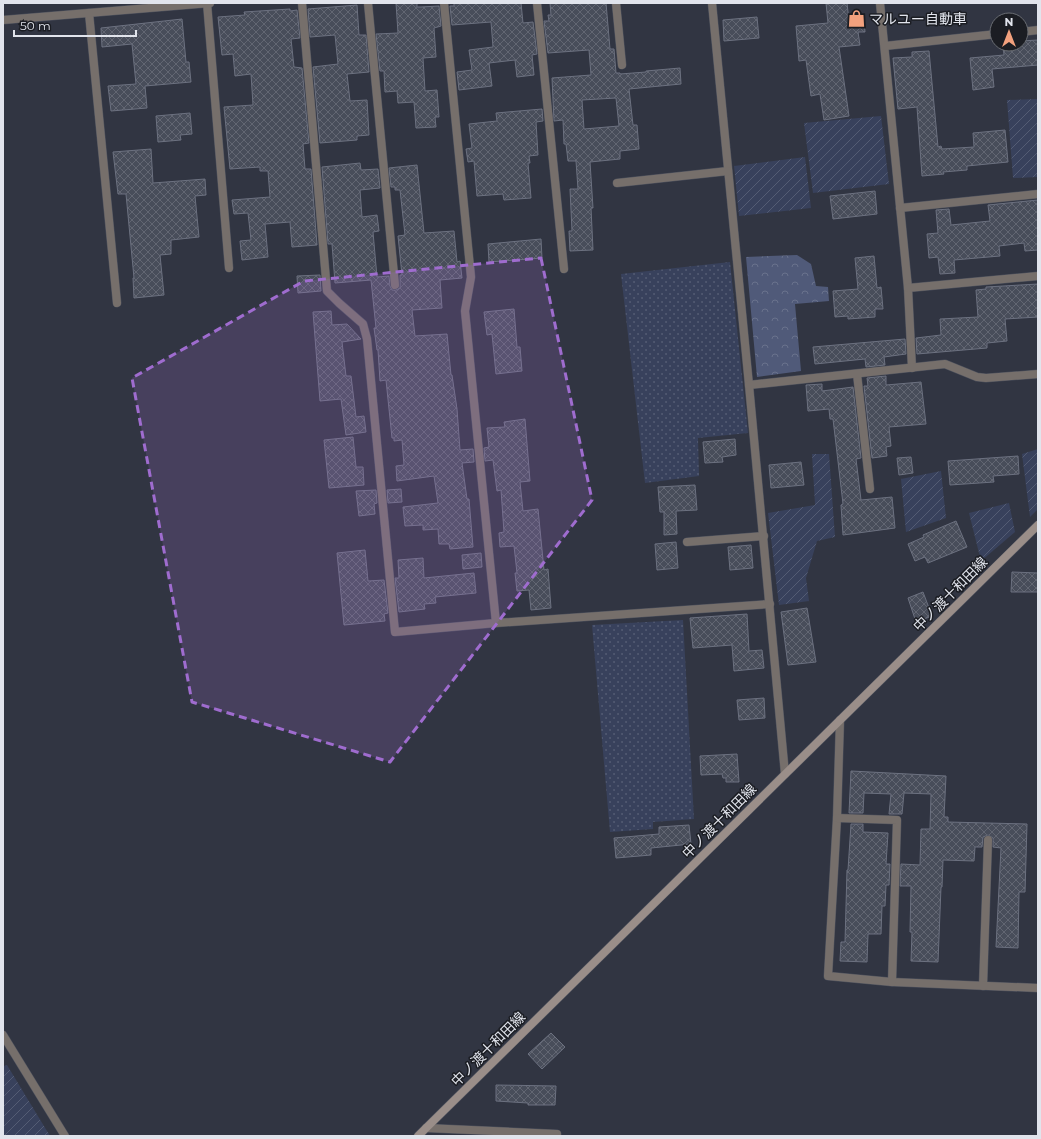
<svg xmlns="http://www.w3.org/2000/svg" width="1041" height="1139" viewBox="0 0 1041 1139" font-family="Montserrat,'Noto Sans JP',sans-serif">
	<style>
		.grass { fill: url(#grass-dots) }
		.forest { fill: url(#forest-crowns) }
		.garden { fill: url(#garden-furrows) }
		.building { fill: url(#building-cross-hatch); stroke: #6c7180; fill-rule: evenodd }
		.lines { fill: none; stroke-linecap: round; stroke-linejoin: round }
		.lane-casing { stroke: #4d515d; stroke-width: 9 }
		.street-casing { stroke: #4d515d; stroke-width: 9 }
		.secondary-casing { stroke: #4d515d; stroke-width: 9 }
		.lane { stroke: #766f6b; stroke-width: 8 }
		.street { stroke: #766f6b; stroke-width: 8 }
		.secondary { stroke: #9a8e89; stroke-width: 8 }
		.marked { fill: #9f6ccf; fill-opacity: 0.2; stroke: #9f6ccf; stroke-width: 3; stroke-dasharray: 8 5; stroke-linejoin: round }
		.labels { text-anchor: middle; stroke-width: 3; stroke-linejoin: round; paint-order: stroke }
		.poi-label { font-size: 14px; fill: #e1e4ec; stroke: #1b1d23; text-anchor: start }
		.street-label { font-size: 14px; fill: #e1e4ec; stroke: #1b1d23 }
	</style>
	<defs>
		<pattern id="grass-dots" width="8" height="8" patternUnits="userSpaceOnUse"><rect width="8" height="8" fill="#38415c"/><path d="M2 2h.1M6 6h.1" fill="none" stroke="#545c74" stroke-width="1.8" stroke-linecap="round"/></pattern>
		<pattern id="forest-crowns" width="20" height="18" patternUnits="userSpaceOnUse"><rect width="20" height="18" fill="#505a79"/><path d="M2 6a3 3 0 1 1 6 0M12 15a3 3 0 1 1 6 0" fill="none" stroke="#69728c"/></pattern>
		<pattern id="garden-furrows" width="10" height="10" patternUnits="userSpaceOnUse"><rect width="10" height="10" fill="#38415c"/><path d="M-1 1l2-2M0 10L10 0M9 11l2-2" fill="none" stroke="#545c74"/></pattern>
		<pattern id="building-cross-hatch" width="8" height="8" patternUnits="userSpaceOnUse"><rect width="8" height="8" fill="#484d5a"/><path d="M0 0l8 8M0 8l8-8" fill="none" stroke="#626672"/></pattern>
	</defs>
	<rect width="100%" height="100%" fill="#313542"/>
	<g class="grass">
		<polygon points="730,262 748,433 698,438 699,476 645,483 621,274"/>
		<polygon points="683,620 694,819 653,822 653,829 610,832 592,625"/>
	</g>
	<polygon class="forest" points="797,255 811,264 816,286 828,287 829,301 795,304 801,371 757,377 746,257"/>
	<g class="garden">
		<polygon points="1038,99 1038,177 1013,178 1007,100"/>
		<polygon points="881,116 889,184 813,193 804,123"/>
		<polygon points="805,157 811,208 739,216 734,166"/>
		<polygon points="1038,449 1038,509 1030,517 1022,454"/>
		<polygon points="812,454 829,454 835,537 817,541 806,578 809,601 779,605 768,513 815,505"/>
		<polygon points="941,471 946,518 906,532 901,479"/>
		<polygon points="1009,503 1015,532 981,561 969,513"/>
		<polygon points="6,1065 7,1065 50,1136 3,1136 3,1067"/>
	</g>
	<g class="building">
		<polygon points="396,3 417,3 417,7 421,7 439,6 441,26 434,28 436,57 423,58 425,91 437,90 439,117 435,117 436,127 416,128 414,102 398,103 397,91 385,92 384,71 380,71 376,34 398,33"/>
		<polygon points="454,3 521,3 523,23 533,22 537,54 532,55 534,75 517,77 515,60 489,63 492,86 459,90 457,72 472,70 469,50 493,47 491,22 452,25 450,6 454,6"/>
		<path d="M 550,3 L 606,3 L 610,49 L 614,49 L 616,73 L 620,73 L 620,74 L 646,72 L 646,71 L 680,68 L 681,84 L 629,89 L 633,125 L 637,125 L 639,149 L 620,151 L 620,159 L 590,162 L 593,208 L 591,208 L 593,250 L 570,251 L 569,231 L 572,231 L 570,189 L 578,189 L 576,161 L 568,161 L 566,144 L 564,144 L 563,120 L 554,121 L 552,78 L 591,75 L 589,50 L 548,53 L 544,21 L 549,21 L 548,15 L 551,15 ZM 616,98 L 619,126 L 584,129 L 582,100 Z"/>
		<polygon points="826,3 847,3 849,21 864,19 865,32 858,32 860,45 839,47 849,116 824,120 820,94 811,96 806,60 799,61 796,26 828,23"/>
		<polygon points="357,5 359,35 366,35 369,72 347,74 350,101 367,100 369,135 357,136 357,140 320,143 313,67 338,64 335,35 310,37 308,9"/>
		<polygon points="290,9 290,11 297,10 300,38 291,39 294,67 302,68 309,143 303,144 305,169 311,169 317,245 292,247 290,222 265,224 268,257 242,260 240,241 251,240 248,213 234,214 232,200 270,197 268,171 260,171 260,167 230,169 224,107 253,105 251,74 235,76 233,54 222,55 218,17 245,15 244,12"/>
		<polygon points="757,17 759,38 724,41 723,20"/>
		<polygon points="182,19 186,62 189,62 191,82 145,86 147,108 111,111 108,86 136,84 132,44 102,47 101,28"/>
		<polygon points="1038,40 1038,65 992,69 994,87 973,90 970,58 1004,55 1003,44 1021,44 1021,41"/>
		<polygon points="929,51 938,147 941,146 942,149 974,147 973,133 1005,130 1008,162 967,166 967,170 943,172 944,174 922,176 917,107 898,109 893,58 912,57 912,52"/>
		<polygon points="542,109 543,121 536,122 538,155 529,156 530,163 528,163 531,198 504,200 503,194 477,196 474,161 468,162 466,149 472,148 469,124 497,121 496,113"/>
		<polygon points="190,113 192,134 180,135 181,140 158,142 156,116"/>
		<polygon points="151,149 153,183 205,179 206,195 195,196 199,237 171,240 171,254 160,255 164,295 134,298 133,278 134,278 126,194 118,194 113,152"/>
		<polygon points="360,163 361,170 378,169 380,188 360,190 362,217 377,215 379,231 373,232 377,277 389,276 390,286 392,290 396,290 400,288 400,275 402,275 398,236 405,235 400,190 395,190 395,187 391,187 389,168 417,165 424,233 454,231 457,262 460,261 462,278 440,280 442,308 412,310 415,336 447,334 451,375 452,375 457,409 460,450 473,449 474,462 462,463 467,499 469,499 473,547 450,549 449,544 439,544 438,529 423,530 423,525 405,526 403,507 438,503 434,476 397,481 396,466 404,465 402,440 394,441 394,438 392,438 386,380 380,381 378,350 377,350 374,328 376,328 371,280 335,283 332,244 328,244 322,167"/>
		<polygon points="875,191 877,214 833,219 830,196"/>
		<polygon points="1038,200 1038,250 1025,251 1024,243 999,246 1000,256 954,260 955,273 940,274 938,257 929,258 927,234 938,233 936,210 949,209 951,225 990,221 988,205"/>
		<polygon points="541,239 542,258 489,262 488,244"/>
		<polygon points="874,256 877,288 881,287 883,309 875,309 875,317 848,319 848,316 835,317 833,291 858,289 855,258"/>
		<polygon points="320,275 321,291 298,293 297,276"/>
		<polygon points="1038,284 1038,317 1005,319 1007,341 987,343 987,348 917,354 916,338 941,335 940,319 978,317 976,290 986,289 986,287"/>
		<polygon points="514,309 517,347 520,347 522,371 496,374 492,334 487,335 484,312"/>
		<polygon points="331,311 332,325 347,324 361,339 342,342 346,376 351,376 356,417 364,416 366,432 346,435 341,399 320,401 313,312"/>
		<polygon points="905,339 906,354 884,357 885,365 866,367 865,359 815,364 813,347"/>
		<polygon points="886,376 886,385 921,382 926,424 889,427 891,446 886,447 887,456 872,458 864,386 868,386 867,378"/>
		<polygon points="822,384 822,391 853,387 861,458 856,459 861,500 892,497 895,528 843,535 841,505 843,504 833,419 830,419 829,409 808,411 806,385"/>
		<polygon points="525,419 530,481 520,482 523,511 538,509 544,570 548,569 551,608 531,610 529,590 517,591 515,573 517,573 514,546 500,547 499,533 504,532 501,490 497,491 493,460 485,461 484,448 489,447 487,428 505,427 504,422"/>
		<polygon points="353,437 356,467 363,467 364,485 329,488 324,440"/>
		<polygon points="735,439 736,455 722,457 723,462 705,463 703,442"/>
		<polygon points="1018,456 1019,474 993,476 994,482 950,485 948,461"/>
		<polygon points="911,457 913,473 899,475 897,458"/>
		<polygon points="801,462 804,485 771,488 769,465"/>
		<polygon points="695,485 697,510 676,511 677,534 664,535 664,512 660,512 658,487"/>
		<polygon points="401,489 402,502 388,503 387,490"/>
		<polygon points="376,490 377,503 374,504 375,514 359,516 356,491"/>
		<polygon points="956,521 967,547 928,563 925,557 915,561 908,544 924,537 923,535"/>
		<polygon points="676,542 678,568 657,570 655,544"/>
		<polygon points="751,545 753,568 730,570 728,547"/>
		<polygon points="365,550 368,581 384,580 388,613 384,614 385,621 344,625 337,553"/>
		<polygon points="481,553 482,567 463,569 462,555"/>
		<polygon points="423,558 424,578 474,573 476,593 435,597 436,603 424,604 425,609 399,612 395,578 399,578 398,560"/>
		<polygon points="1012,572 1038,573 1038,592 1011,592"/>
		<polygon points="923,592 932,616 916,622 908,598"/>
		<polygon points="807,608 816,662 788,665 781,612"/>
		<polygon points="747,614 749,651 762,650 764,668 734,671 732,645 693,648 690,618"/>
		<polygon points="764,698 765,718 739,720 737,700"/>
		<polygon points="737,754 739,782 726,782 726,778 723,778 722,774 701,775 700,756"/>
		<polygon points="851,771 946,776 944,817 948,817 948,822 1027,824 1025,892 1019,892 1018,948 996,947 1001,848 993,847 993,838 988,835 983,837 982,847 975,847 974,861 943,860 942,887 941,887 938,962 911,961 912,932 910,932 911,886 900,886 901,864 920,865 921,829 930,829 931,794 904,793 902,814 889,814 891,794 864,793 863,813 849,813"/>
		<polygon points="851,824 863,824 863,832 888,833 886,864 890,864 889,885 886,885 885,906 882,906 881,934 868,934 867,962 840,961 841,942 845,942 847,870 848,870"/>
		<polygon points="689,825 691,844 651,848 651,855 616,858 614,838 659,834 659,827"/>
		<polygon points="551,1033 565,1047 542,1069 528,1054"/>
		<polygon points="496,1085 556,1086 555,1105 528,1105 528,1103 496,1101"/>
	</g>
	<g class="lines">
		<defs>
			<g id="lane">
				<polyline points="857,374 870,489"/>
				<polyline points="687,542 764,536"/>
				<polyline points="983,986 988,840"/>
			</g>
			<g id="street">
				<polyline points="207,3 229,268"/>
				<polyline points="302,3 327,291 339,303 363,324 367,339 395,632 496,623 770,604"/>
				<polyline points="368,3 395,285"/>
				<polyline points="444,3 471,277 465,311 496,623"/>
				<polyline points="537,3 564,269"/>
				<polyline points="616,3 622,65"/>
				<polyline points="712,3 749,385 785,774"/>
				<polyline points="880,3 908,288 912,368"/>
				<polyline points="89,13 117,303"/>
				<polyline points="3,20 210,3"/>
				<polyline points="1021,32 1038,30"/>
				<polyline points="885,46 997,34"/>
				<polyline points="617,183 728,171"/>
				<polyline points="900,208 1038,194"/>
				<polyline points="908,288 1038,276"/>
				<polyline points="749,385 945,364 977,377 986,378 1038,374"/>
				<polyline points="840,720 837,818 828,976 892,982 1038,988"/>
				<polyline points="837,818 897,820 892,982"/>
				<polyline points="3,1035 65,1136"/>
				<polyline points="426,1128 557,1134"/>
			</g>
			<polyline id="secondary" points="418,1136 1038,525"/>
		</defs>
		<use href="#lane" class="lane-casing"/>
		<use href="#street" class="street-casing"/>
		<use href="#secondary" class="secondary-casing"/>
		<use href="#lane" class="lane"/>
		<use href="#street" class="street"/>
		<use href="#secondary" class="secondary"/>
	</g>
	<path class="marked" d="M 541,258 L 592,500 L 390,762 L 192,702 L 132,378 L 304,281 Z"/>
	<defs>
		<symbol id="shop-bare" viewBox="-9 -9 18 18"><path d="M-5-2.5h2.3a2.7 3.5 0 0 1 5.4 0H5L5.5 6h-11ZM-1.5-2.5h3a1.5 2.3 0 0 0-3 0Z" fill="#f2a17e" stroke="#1b1d23" stroke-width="2.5" paint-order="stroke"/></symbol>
	</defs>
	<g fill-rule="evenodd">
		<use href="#shop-bare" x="844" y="6" width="25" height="25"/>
	</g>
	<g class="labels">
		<g class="poi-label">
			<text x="869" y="24">マルユー自動車</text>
		</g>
		<g class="street-label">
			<text transform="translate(950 594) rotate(-45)" y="5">中ノ渡十和田線</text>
			<text transform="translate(719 821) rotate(-45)" y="5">中ノ渡十和田線</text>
			<text transform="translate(488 1049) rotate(-45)" y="5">中ノ渡十和田線</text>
		</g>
	</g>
	<rect width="1041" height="1139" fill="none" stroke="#e1e4ec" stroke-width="8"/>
	<g transform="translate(1009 32)"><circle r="19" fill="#1b1d23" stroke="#6a6d73"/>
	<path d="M0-3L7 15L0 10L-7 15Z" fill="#f2a17e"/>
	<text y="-6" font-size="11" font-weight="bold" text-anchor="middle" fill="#e1e4ec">N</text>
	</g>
	<path d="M14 30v6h122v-6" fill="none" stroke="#e1e4ec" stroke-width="2"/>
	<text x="20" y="30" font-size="12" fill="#e1e4ec" stroke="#1b1d23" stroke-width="3" paint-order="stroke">50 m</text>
</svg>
